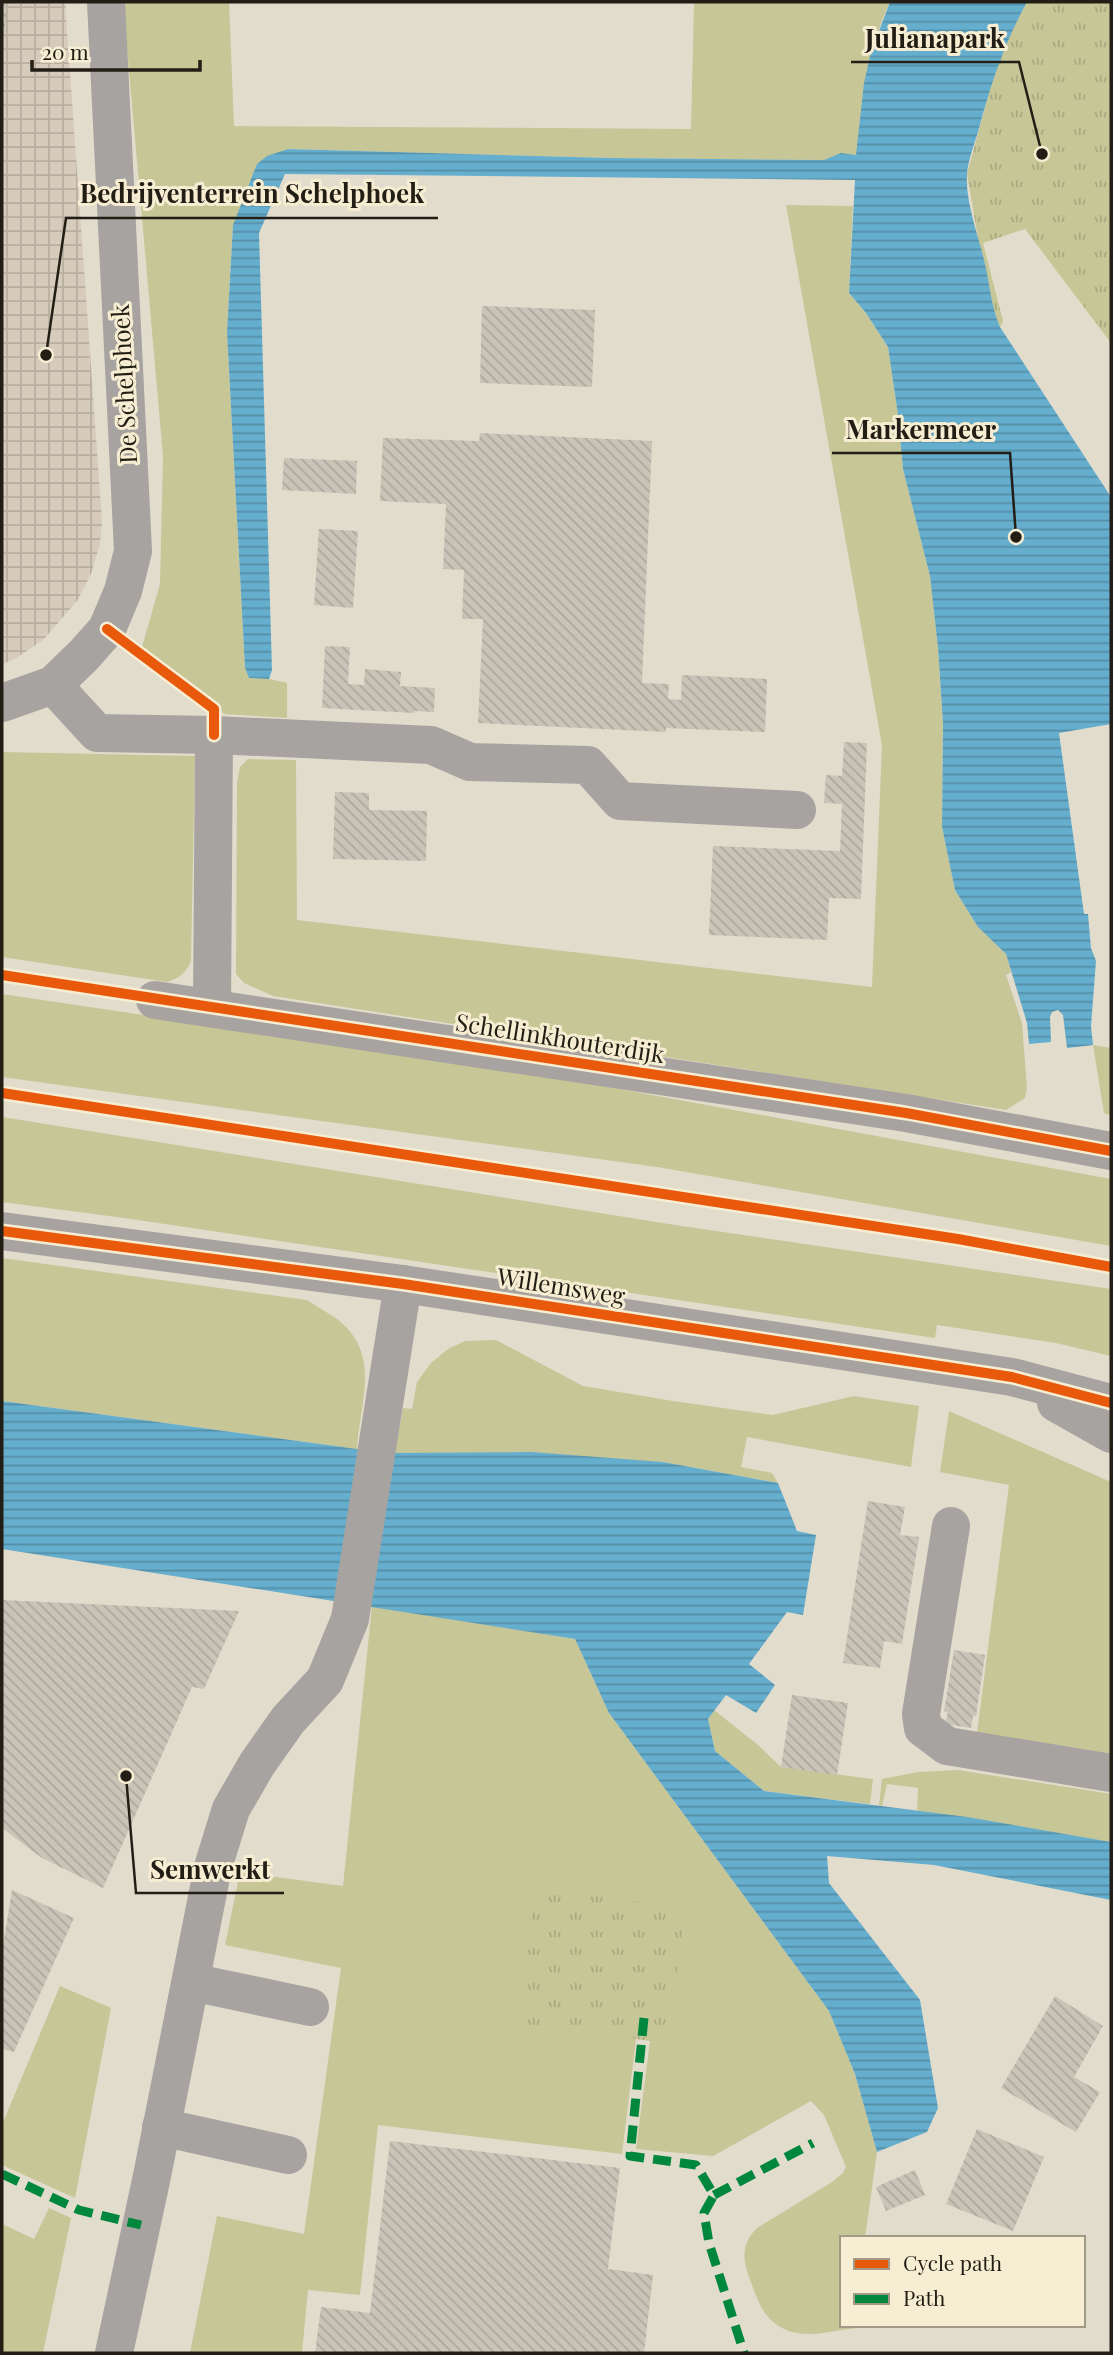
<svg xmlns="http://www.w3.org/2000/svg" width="1113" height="2355" viewBox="0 0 1113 2355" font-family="'Playfair Display',serif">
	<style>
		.industrial { fill: url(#industrial-grid) }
		.grass { fill: #c6c697 }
		.park { fill: url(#park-tufts) }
		.water { fill: url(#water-rules) }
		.building { fill: url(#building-back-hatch) }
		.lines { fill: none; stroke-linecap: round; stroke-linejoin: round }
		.minor { stroke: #a7a3a0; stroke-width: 38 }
		.quiet { stroke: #00873e; stroke-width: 9; stroke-dasharray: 18 9; stroke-linecap: butt }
		.cycleway-casing { stroke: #f7edd2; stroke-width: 15 }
		.cycleway { stroke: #e8590c; stroke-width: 10 }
		.labels { text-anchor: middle; stroke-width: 6; stroke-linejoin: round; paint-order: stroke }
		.street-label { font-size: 24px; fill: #221e15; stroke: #f7edd2 }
		.leader { fill: none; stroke: #221e15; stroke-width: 2.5 }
		.callout-dot { fill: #221e15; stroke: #f7edd2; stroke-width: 2.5 }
		.callout-label { font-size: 26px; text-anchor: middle; font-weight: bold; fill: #221e15; stroke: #f7edd2; stroke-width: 6; stroke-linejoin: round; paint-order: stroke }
	</style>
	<defs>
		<pattern id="industrial-grid" width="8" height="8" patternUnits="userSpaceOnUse" patternTransform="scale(1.75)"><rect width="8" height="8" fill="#d7ccbc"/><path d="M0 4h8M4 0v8" fill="none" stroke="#b8afa1"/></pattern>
		<pattern id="park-tufts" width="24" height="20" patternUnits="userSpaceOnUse" patternTransform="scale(1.75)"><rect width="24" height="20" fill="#c6c697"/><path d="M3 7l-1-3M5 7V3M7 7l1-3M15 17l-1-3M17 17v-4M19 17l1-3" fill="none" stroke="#aaaa81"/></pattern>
		<pattern id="water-rules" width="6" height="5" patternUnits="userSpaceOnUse" patternTransform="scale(1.75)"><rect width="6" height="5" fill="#66aece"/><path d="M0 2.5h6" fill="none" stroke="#548da6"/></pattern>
		<pattern id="building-back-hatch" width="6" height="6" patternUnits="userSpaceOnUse" patternTransform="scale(1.75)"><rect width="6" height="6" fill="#c8c4b8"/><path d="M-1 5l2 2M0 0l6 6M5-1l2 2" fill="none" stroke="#aca89d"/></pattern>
	</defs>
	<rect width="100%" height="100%" fill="#e2dccd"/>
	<polygon class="industrial" points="2,2 65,2 102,521 100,544 91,574 77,601 43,640 13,660 2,664"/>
	<g class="grass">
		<path d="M 123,2 L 229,2 L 234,126 L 691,129 L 694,2 L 890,2 C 867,50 862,102 857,155 L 841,154 L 824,160 L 611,158 L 288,149 L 233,225 L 227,332 L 245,668 L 249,678 L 269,679 L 287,683 L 287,718 L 224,714 L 210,697 L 142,647 L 160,584 L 163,456 Z"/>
		<polygon points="786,205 853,206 849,293 866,313 888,347 898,415 903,469 930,576 938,648 943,723 942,827 955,890 978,927 1006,954 1011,972 1006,975 1022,1023 1027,1088 1025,1098 1006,1110 273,996 244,983 236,974 237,783 240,767 248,759 296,760 297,920 872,987 882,745"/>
		<path d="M 2,752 L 195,756 L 191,960 C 187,973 179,978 167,982 L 2,957 Z"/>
		<polygon points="2,994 521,1071 1111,1179 1111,1246 657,1167 2,1077"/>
		<polygon points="1093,1045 1111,1048 1111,1115 1104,1113"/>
		<polygon points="2,1117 675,1225 1111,1289 1111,1356 1056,1343 937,1325 935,1338 124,1218 2,1202"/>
		<path d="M 2,1258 L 307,1300 C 320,1309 336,1316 347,1328 C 379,1362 359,1408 357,1449 L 2,1401 Z"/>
		<polygon points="496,1340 583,1386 673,1401 773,1415 854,1396 919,1406 911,1467 747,1437 741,1467 772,1473 778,1483 663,1462 395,1453 403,1408 412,1409 417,1382 431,1363 448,1349 465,1341"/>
		<polygon points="949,1411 1111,1482 1111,1757 977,1733 1009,1485 940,1472"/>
		<path d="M 372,1606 L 575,1639 L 609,1713 L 829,2011 L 855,2074 L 877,2152 L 865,2238 L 842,2238 L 842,2325 L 891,2325 C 877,2327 862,2327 848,2329 C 821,2333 793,2341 771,2320 C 759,2309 755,2292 749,2277 C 742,2258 742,2243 757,2228 L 832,2182 L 843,2173 L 846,2167 L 824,2115 L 811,2101 L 713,2156 L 636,2149 L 650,2041 L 668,2043 L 518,2024 L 636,2039 L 622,2154 L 378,2125 L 360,2295 L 308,2290 L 302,2353 L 190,2353 L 217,2216 L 304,2234 L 341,1968 L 225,1945 L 240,1872 L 343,1886 Z"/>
		<polygon points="714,1710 758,1745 781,1767 873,1779 870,1804 764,1791 715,1751 708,1719"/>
		<polygon points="958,1770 1111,1794 1111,1842 917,1811 918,1788 887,1784 882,1806 879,1805 882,1779 918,1772"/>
		<polygon points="60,1986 111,2008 75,2198 2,2165 2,2125"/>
		<polygon points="49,2208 71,2218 43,2353 2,2353 2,2224 34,2239"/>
	</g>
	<g class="park">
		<polygon points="1027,2 1111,2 1111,343 1025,229 983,243 1003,321 1000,327 995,316 987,285 985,264 979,244 967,174 994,74 1010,34"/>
		<polygon points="534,1888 685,1908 668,2043 518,2024"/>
	</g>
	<g class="water">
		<path d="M 890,2 L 1027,2 C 1003,46 991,84 978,132 C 974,145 968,161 967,174 C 965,202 979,237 985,264 C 990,285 991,306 1000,327 L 1111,497 L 1111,724 L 1059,733 L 1084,914 L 1088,914 L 1091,948 L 1096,961 L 1091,1026 L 1093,1045 L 1067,1048 L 1063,1015 L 1058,1010 L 1052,1012 L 1050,1017 L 1051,1042 L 1029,1044 L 1027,1023 L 1006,954 L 978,927 L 955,890 L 942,827 L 943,723 L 938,648 L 930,576 L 903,469 L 898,415 L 888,347 L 866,313 L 849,293 L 855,180 L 285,174 L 259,233 L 272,670 L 269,679 L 249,678 L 245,668 L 227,332 L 233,225 L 257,164 L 267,156 L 288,149 L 611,158 L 824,160 L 841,153 L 856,155 L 864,83 L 871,52 Z"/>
		<polygon points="2,1401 357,1449 395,1453 531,1452 663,1462 778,1483 797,1531 816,1535 803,1615 787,1612 749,1664 775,1685 756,1713 726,1695 708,1719 715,1751 764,1791 967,1817 1111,1842 1111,1900 934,1865 827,1856 829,1883 920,2000 938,2108 927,2132 877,2152 855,2074 829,2011 609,1713 575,1639 2,1549"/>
	</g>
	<g class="building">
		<polygon points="2,2 5,2 6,16 3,49"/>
		<polygon points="482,306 595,310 592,387 480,383"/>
		<polygon points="480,433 652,441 642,683 669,684 668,699 681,700 682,675 767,679 765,732 666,728 666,732 478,723 483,619 462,619 464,570 443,569 446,504 380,501 383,438 479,441"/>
		<polygon points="284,458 357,461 356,494 282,490"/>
		<polygon points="319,529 358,531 353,608 314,605"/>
		<polygon points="325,646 350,647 348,684 364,685 365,669 401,672 400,686 435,688 434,712 415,711 414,713 322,708"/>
		<polygon points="844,742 867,743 861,899 829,898 827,940 709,935 713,846 840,851 842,804 824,803 826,775 842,776"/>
		<polygon points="335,792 369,793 369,810 427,811 426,861 333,859"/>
		<polygon points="868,1501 905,1507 900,1535 919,1537 902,1644 884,1641 880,1668 843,1663"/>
		<polygon points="2,1600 239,1611 204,1689 192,1687 103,1888 42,1858 2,1828"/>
		<polygon points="954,1650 985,1655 976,1716 973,1716 971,1728 945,1724 948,1712 944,1711"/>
		<polygon points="792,1695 848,1703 837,1775 781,1767"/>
		<polygon points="12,1890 74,1918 14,2052 2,2049 2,1952"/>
		<polygon points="1055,1996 1103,2026 1074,2077 1100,2092 1076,2132 1001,2088"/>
		<polygon points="977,2129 1044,2157 1013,2231 946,2204"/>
		<polygon points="390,2141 620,2168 608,2269 653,2275 644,2353 315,2353 321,2307 370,2313"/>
		<polygon points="915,2170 925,2195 886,2211 876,2187"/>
	</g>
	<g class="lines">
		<g class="minor">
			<polyline points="53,685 97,733 214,735 431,745 470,762 588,765 620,801 797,810"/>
			<polyline points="2,703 53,685 84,655 107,629 123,591 133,551 106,2"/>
			<polyline points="155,1000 906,1113 1111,1151"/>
			<polyline points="212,1007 214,735"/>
			<polyline points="2,1231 403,1284 1012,1377 1111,1403"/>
			<polyline points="1056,1403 1111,1434"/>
			<polyline points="951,1526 921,1714 923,1728 947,1746 1111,1773"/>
			<polyline points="191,1982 310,2007"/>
			<polyline points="161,2127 288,2155"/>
			<polyline points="114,2353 152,2176 213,1867 231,1809 257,1764 288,1720 325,1680 350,1619 403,1284"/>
		</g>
		<g class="quiet">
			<polyline points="644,2018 630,2156 696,2165 714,2195 704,2213 709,2243 744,2353"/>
			<polyline points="2,2174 79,2210 141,2225"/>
			<polyline points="714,2195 813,2143"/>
		</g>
		<defs>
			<g id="cycleway">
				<polyline points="107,629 214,709 214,735"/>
				<polyline points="2,975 906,1113 1111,1151"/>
				<polyline points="2,1093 958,1239 1111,1267"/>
				<polyline points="2,1231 403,1284 1012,1377 1111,1403"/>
			</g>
		</defs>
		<use href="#cycleway" class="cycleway-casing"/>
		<use href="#cycleway" class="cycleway"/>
	</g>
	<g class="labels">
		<g class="street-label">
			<text transform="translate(125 384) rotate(-93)" y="8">De Schelphoek</text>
			<text transform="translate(560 1039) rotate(9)" y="8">Schellinkhouterdijk</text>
			<text transform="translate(561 1287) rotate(9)" y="8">Willemsweg</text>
		</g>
	</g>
	<path class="leader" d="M1042 154L1019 62H851M46 355L66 218H438M1016 537L1010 453H832M126 1776L136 1893H284"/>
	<g class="callout-dot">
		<circle cx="1042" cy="154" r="7"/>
		<circle cx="46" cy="355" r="7"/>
		<circle cx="1016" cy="537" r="7"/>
		<circle cx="126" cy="1776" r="7"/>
	</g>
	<g class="callout-label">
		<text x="935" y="48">Julianapark</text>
		<text x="252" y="203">Bedrijventerrein Schelphoek</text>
		<text x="921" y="439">Markermeer</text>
		<text x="210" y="1879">Semwerkt</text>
	</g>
	<rect width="1113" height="2355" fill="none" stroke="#221e15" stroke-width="7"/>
	<rect x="840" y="2236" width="245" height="91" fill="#f7edd2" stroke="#a29a86" stroke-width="2"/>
	<rect x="854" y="2259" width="35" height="10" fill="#e8590c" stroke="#a29a86" stroke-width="2"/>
	<text x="903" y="2271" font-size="21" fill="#221e15">Cycle path</text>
	<rect x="854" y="2294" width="35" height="10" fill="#00873e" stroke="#a29a86" stroke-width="2"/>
	<text x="903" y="2306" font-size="21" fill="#221e15">Path</text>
	<path d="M32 60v10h168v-10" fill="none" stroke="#221e15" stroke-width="3.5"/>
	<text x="42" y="60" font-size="21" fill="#221e15" stroke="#f7edd2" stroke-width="5" paint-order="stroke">20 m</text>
</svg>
